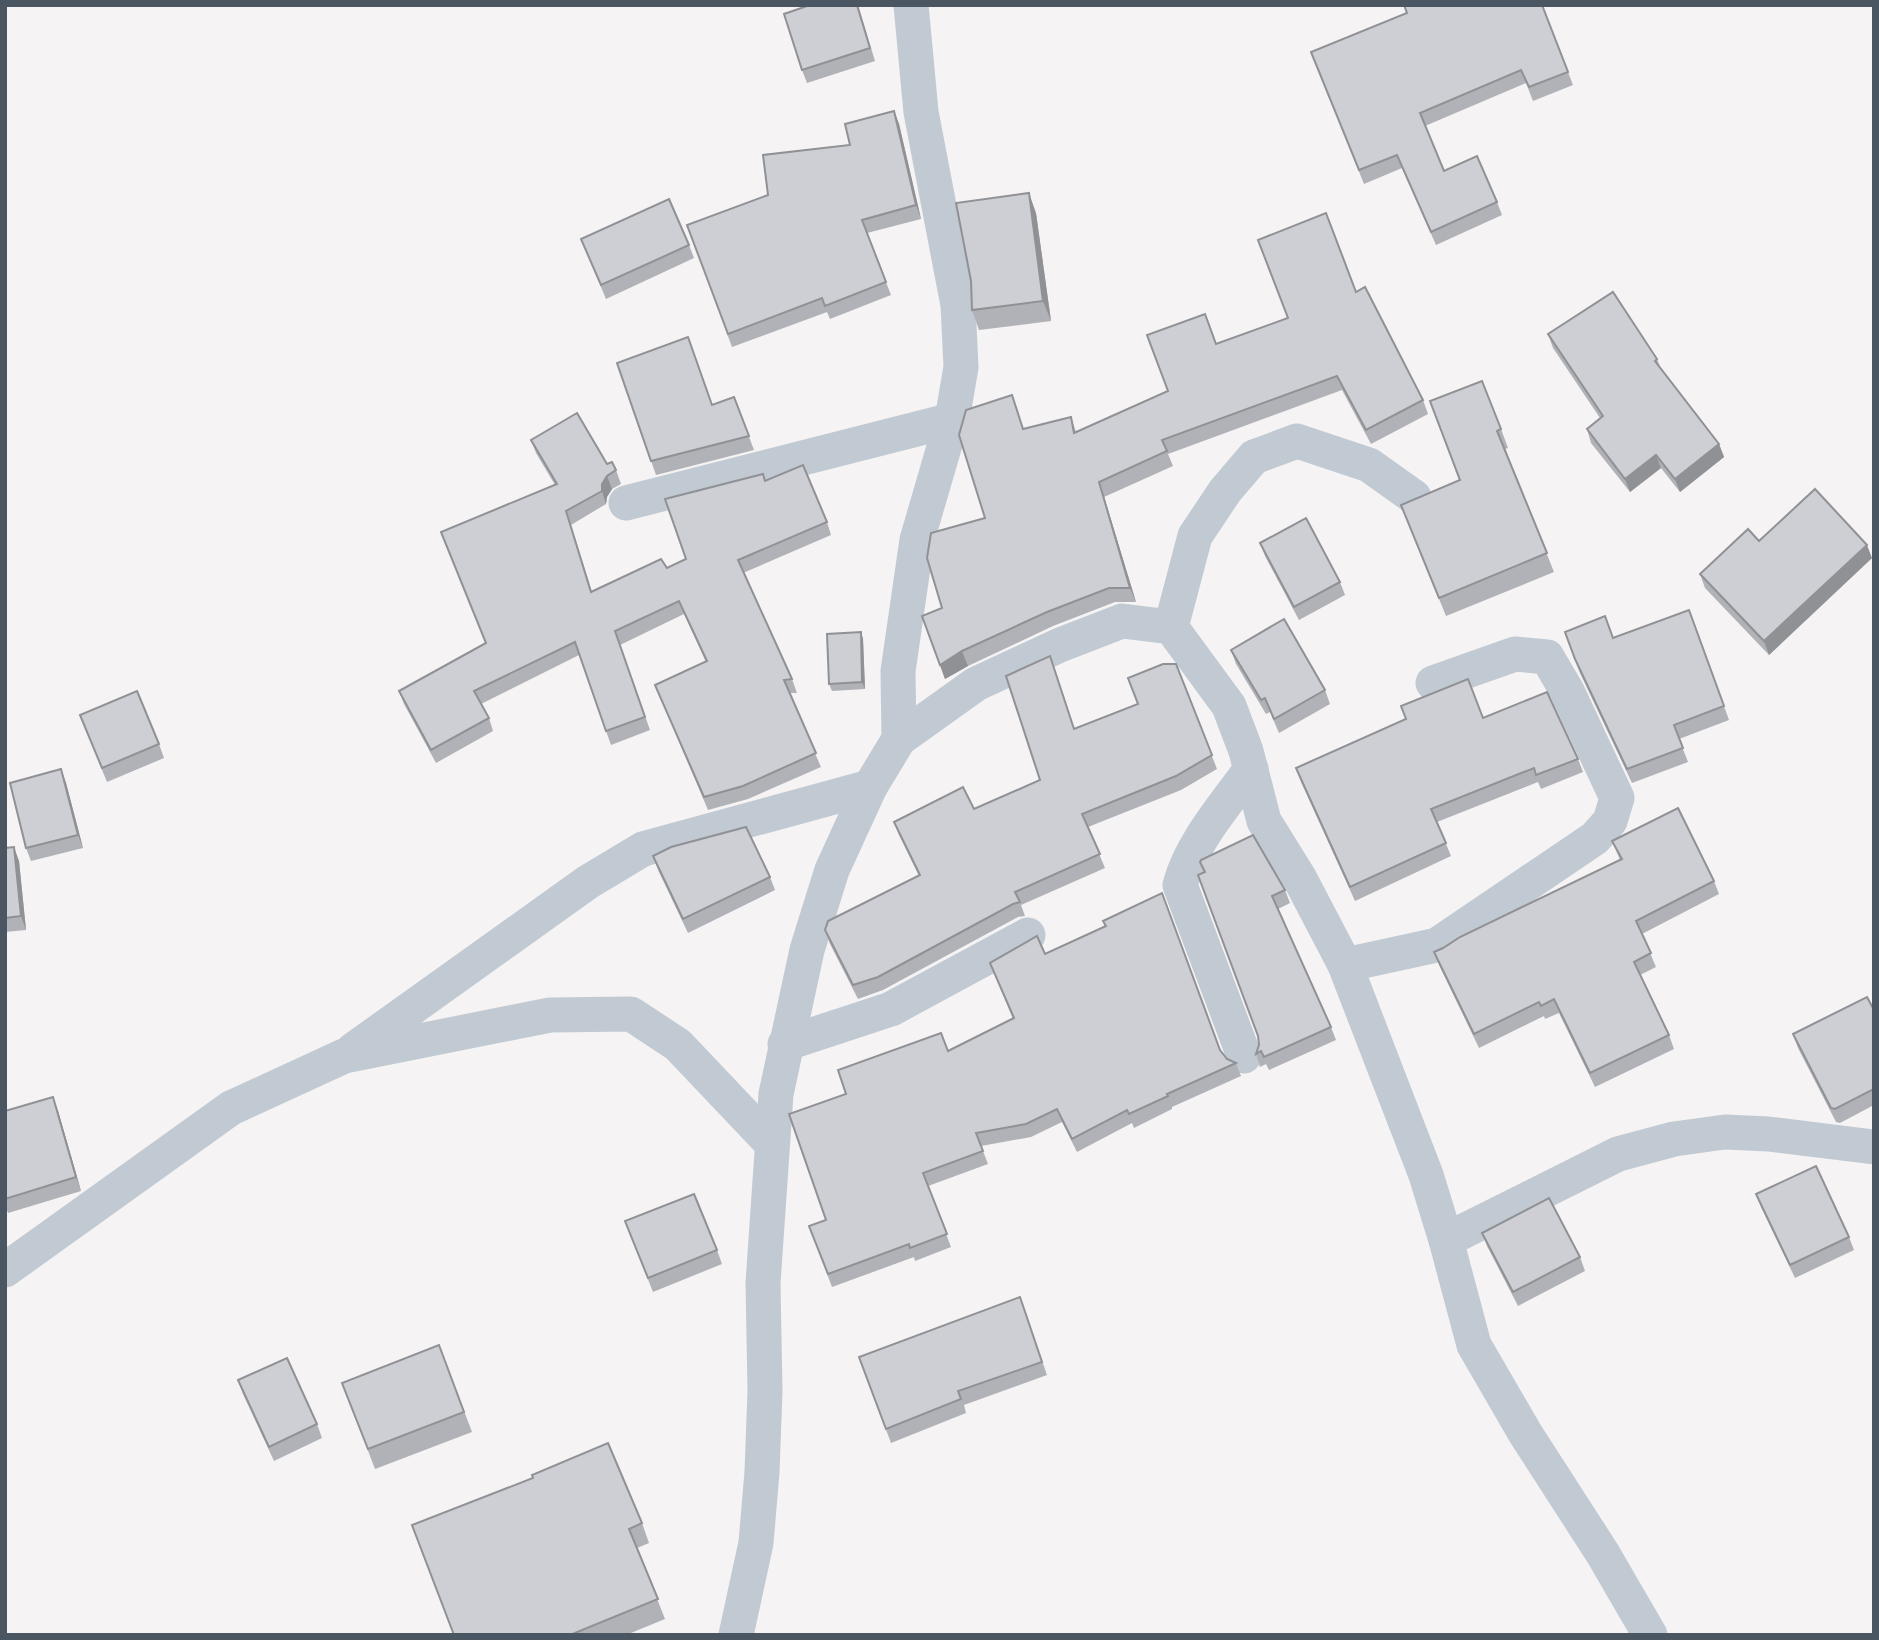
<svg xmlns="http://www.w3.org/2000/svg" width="1879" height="1640" viewBox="0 0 1879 1640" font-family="'Sofia Sans Condensed',sans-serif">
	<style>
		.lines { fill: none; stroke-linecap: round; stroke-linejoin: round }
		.minor { stroke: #c1cad2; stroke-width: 35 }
		.wall { fill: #b0b2b7 }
		.shaded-wall { fill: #909195 }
		.building { fill: #cdcfd5; stroke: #909195; stroke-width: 2 }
	</style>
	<rect width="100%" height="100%" fill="#f5f3f3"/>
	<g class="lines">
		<g class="minor">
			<polyline points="626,503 952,420"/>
			<polyline points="1171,627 1195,536 1225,491 1254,457 1297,441 1369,465 1414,497"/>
			<polyline points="899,739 898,671 917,540 952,420 961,367 958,305 921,112 911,5"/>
			<polyline points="1345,965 1437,945 1595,838 1610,821 1617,798 1567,691 1547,657 1515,654 1433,683"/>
			<polyline points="785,1044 891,1009 1028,935"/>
			<polyline points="353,1050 588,882 643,849 870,787"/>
			<path d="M 1244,1056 L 1180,885 C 1191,843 1226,804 1251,769"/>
			<polyline points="1446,1240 1618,1154 1674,1139 1725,1132 1768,1134 1874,1147"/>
			<polyline points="5,1270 231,1108 344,1056 550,1015 631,1014 678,1045 772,1144"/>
			<polyline points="736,1635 756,1543 762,1472 765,1391 763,1283 776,1094 807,950 832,870 870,787 899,739 976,684 1060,645 1122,621 1171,627 1229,706 1246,751 1264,821 1300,879 1345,965 1426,1175 1446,1240 1474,1345 1525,1433 1603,1554 1650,1635"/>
		</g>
	</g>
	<g class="wall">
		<polygon points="810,5 858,5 875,61 807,83 802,70"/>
		<polygon points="1542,5 1573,85 1533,101 1526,83 1425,126 1444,171 1497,202 1502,215 1436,245 1402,168 1364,184 1311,52"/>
		<polygon points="894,111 899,124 921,219 867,233 891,295 830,319 827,312 732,347 687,225 768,195 850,145"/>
		<polygon points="1036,213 1051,321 979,330 972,310"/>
		<polygon points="581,239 689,245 694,258 606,299"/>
		<polygon points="1356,292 1423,400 1428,414 1371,444 1342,390 1168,454 1173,466 1104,497 1136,602 1115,602 1053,626 968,666 945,679 922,616 942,608 985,518 1012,395 1023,429 1071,417 1076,432 1168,391 1216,344 1288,318"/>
		<polygon points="1548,334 1657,359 1661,369 1719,444 1724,457 1680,492 1661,468 1630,492 1591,443 1587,429 1600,418 1553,348"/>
		<polygon points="617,363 712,405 734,397 754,450 656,475"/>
		<polygon points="1430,401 1501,429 1508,448 1505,449 1554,572 1446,616 1401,505 1459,480"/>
		<polygon points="531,440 607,464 616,470 621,484 612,489 607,497 606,504 571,525 592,592 667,568 686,559 765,481 827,522 831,535 743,573 792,679 797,693 789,693 821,767 748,799 708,810 655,685 706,662 684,614 620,645 650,730 611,745 579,655 481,704 489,718 493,731 436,763 404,704 399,691 485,644 555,485 536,453"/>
		<polygon points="1759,541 1872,558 1769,655 1705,588 1700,574"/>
		<polygon points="1260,543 1340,582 1345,595 1299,620 1265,556"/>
		<polygon points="1689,610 1729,720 1679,739 1688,762 1632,783 1580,673 1565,632 1613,638"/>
		<polygon points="861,632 863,639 865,689 832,691 829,684"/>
		<polygon points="1231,650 1325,690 1330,704 1279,733 1270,712 1266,714 1236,664"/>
		<polygon points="1176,664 1217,769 1181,790 1088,827 1105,868 1021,905 1025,916 1018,917 883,990 858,999 830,944 825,930 919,876 899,835 894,822 974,809 1040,780 1075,729 1138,704"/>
		<polygon points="80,715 159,744 164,758 107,782"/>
		<polygon points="1483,718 1578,759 1583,772 1541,789 1538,782 1437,822 1451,856 1355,901 1301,782 1296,768"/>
		<polygon points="61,769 66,783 83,848 31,861 26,848"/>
		<polygon points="1612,841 1714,881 1719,894 1642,934 1656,967 1640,975 1669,1035 1674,1049 1595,1087 1559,1013 1545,1019 1544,1016 1479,1048 1439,965 1434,952 1443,948 1620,860"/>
		<polygon points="5,848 19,861 26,930 5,932"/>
		<polygon points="653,856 770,877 775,890 688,933 658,870"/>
		<polygon points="1200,862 1285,890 1290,903 1278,909 1331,1027 1336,1040 1269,1070 1266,1064 1260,1067 1256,1054 1259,1045 1258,1036"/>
		<polygon points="1103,921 1220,1050 1227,1059 1236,1063 1241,1076 1172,1107 1172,1109 1134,1128 1132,1123 1077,1152 1062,1122 1031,1137 981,1146 988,1164 928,1186 951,1247 915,1261 914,1257 832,1287 809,1226 826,1220 846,1094 948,1051 1013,1019 990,963 1045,954 1105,927"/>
		<polygon points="1874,1010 1874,1105 1840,1123 1836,1122 1798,1048 1793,1034"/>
		<polygon points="5,1111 58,1111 81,1191 8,1213 5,1204"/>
		<polygon points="1756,1194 1849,1237 1854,1250 1795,1278 1761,1207"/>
		<polygon points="625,1221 717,1250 722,1264 653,1292"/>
		<polygon points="1482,1233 1580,1257 1585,1271 1518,1306 1487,1246"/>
		<polygon points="1020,1297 1047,1375 964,1405 966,1413 891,1443 859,1357"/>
		<polygon points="439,1345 472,1432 375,1469 342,1383"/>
		<polygon points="238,1380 317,1424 322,1438 274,1461 243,1394"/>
		<polygon points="642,1523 649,1543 637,1548 665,1619 626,1635 454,1635 412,1525"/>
	</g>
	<g class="shaded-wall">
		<polygon points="894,111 899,124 921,219 916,205"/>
		<polygon points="1029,193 1036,213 1051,321 1043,301"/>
		<polygon points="1719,444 1724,457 1680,492 1675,479"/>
		<polygon points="1656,455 1661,468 1630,492 1625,479"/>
		<polygon points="607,476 612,489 607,497 606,504 602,491 602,484"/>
		<polygon points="1099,482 1104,497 1136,602 1130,588"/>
		<polygon points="1867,545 1872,558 1769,655 1764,641"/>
		<polygon points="861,632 863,639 865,689 862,682"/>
		<polygon points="962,651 968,666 945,679 940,665"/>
		<polygon points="61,769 66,783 83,848 78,835"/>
		<polygon points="14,847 19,861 26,930 21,916"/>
		<polygon points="53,1097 58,1111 81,1191 76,1177"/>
	</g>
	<g class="building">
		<polygon points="810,5 857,5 870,48 802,70 784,14"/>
		<polygon points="1404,5 1542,5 1568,72 1529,87 1521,70 1420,113 1444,171 1477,156 1497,202 1431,232 1397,155 1359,170 1311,52 1407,13"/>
		<polygon points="894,111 916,205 862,220 886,282 825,306 822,298 728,334 687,225 768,195 763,155 850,145 845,124"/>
		<polygon points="1029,193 1043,301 972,310 971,281 956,203"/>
		<polygon points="669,199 689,245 601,285 581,239"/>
		<polygon points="1326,213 1356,292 1365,287 1423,400 1366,430 1337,376 1162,440 1167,451 1099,482 1130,588 1109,588 1047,612 962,651 940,665 922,616 942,608 927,558 931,533 985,518 959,435 966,410 1012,395 1023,429 1071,417 1074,433 1168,391 1147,335 1205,314 1216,344 1288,318 1258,240"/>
		<polygon points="1613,292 1657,359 1655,361 1719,444 1675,479 1656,455 1625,479 1587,429 1603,416 1548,334"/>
		<polygon points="688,337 712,405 734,397 749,436 651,461 617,363"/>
		<polygon points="1482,381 1501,429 1497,431 1547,553 1439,598 1401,505 1460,480 1430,401"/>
		<polygon points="577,413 607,464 612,462 616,470 607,476 602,484 602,491 566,511 591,592 661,559 667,568 686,559 665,499 763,474 765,481 803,465 827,522 738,560 792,679 784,680 816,753 743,786 704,797 655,685 707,661 679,601 615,631 645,717 606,731 575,642 474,691 489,718 431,750 399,691 486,643 441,532 557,484 531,440"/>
		<polygon points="1815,489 1867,545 1764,641 1700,574 1748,529 1759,541"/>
		<polygon points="1306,518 1340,582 1294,607 1260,543"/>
		<polygon points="1689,610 1724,706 1674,725 1683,748 1627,769 1575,659 1565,632 1605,616 1613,638"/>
		<polygon points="1284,619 1325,690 1274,719 1265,698 1261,700 1231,650"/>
		<polygon points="861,632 862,682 829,684 827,634"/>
		<polygon points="1050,656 1074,729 1138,704 1128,678 1163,664 1176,664 1212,755 1176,776 1082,814 1100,854 1015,892 1020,902 1013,904 878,977 853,985 825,930 828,921 920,875 894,822 963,787 974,809 1040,780 1006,676"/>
		<polygon points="1468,679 1483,718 1547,692 1578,759 1536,775 1534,768 1431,809 1446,843 1350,887 1296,768 1406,719 1401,706"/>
		<polygon points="137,691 159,744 102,768 80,715"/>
		<polygon points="61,769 78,835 26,848 10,783"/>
		<polygon points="1678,808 1714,881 1636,921 1651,953 1634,962 1669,1035 1590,1073 1554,999 1541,1006 1539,1002 1474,1034 1434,952 1443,948 1460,937 1622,859 1612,841"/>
		<polygon points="746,827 770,877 683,919 653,856 671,847"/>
		<polygon points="1253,835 1285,890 1272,896 1331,1027 1264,1057 1261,1051 1256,1054 1259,1045 1258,1036 1198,875 1205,872 1200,862 1201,860"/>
		<polygon points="14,847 21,916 5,918 5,848"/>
		<polygon points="1162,893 1220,1050 1227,1059 1236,1063 1167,1094 1168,1096 1129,1114 1127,1110 1072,1139 1057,1109 1026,1124 976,1133 983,1151 923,1173 947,1234 910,1248 909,1244 828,1274 809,1226 826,1220 789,1114 846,1094 838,1070 941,1033 948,1051 1014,1018 990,963 1037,936 1045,954 1106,926 1103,921"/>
		<polygon points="1867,997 1874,1010 1874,1089 1835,1109 1831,1108 1793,1034"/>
		<polygon points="53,1097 76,1177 5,1199 5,1111"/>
		<polygon points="1816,1166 1849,1237 1790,1265 1756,1194"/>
		<polygon points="694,1194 717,1250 648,1278 625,1221"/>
		<polygon points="1549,1198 1580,1257 1513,1292 1482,1233"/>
		<polygon points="1020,1297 1042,1362 958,1391 961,1399 886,1429 859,1357"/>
		<polygon points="439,1345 464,1412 368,1449 342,1383"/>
		<polygon points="287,1358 317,1424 269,1447 238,1380"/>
		<polygon points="608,1443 642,1523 629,1529 658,1599 570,1635 454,1635 412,1525 533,1478 532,1475"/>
	</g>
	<rect width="1879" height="1640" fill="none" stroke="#4a5661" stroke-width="14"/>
</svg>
